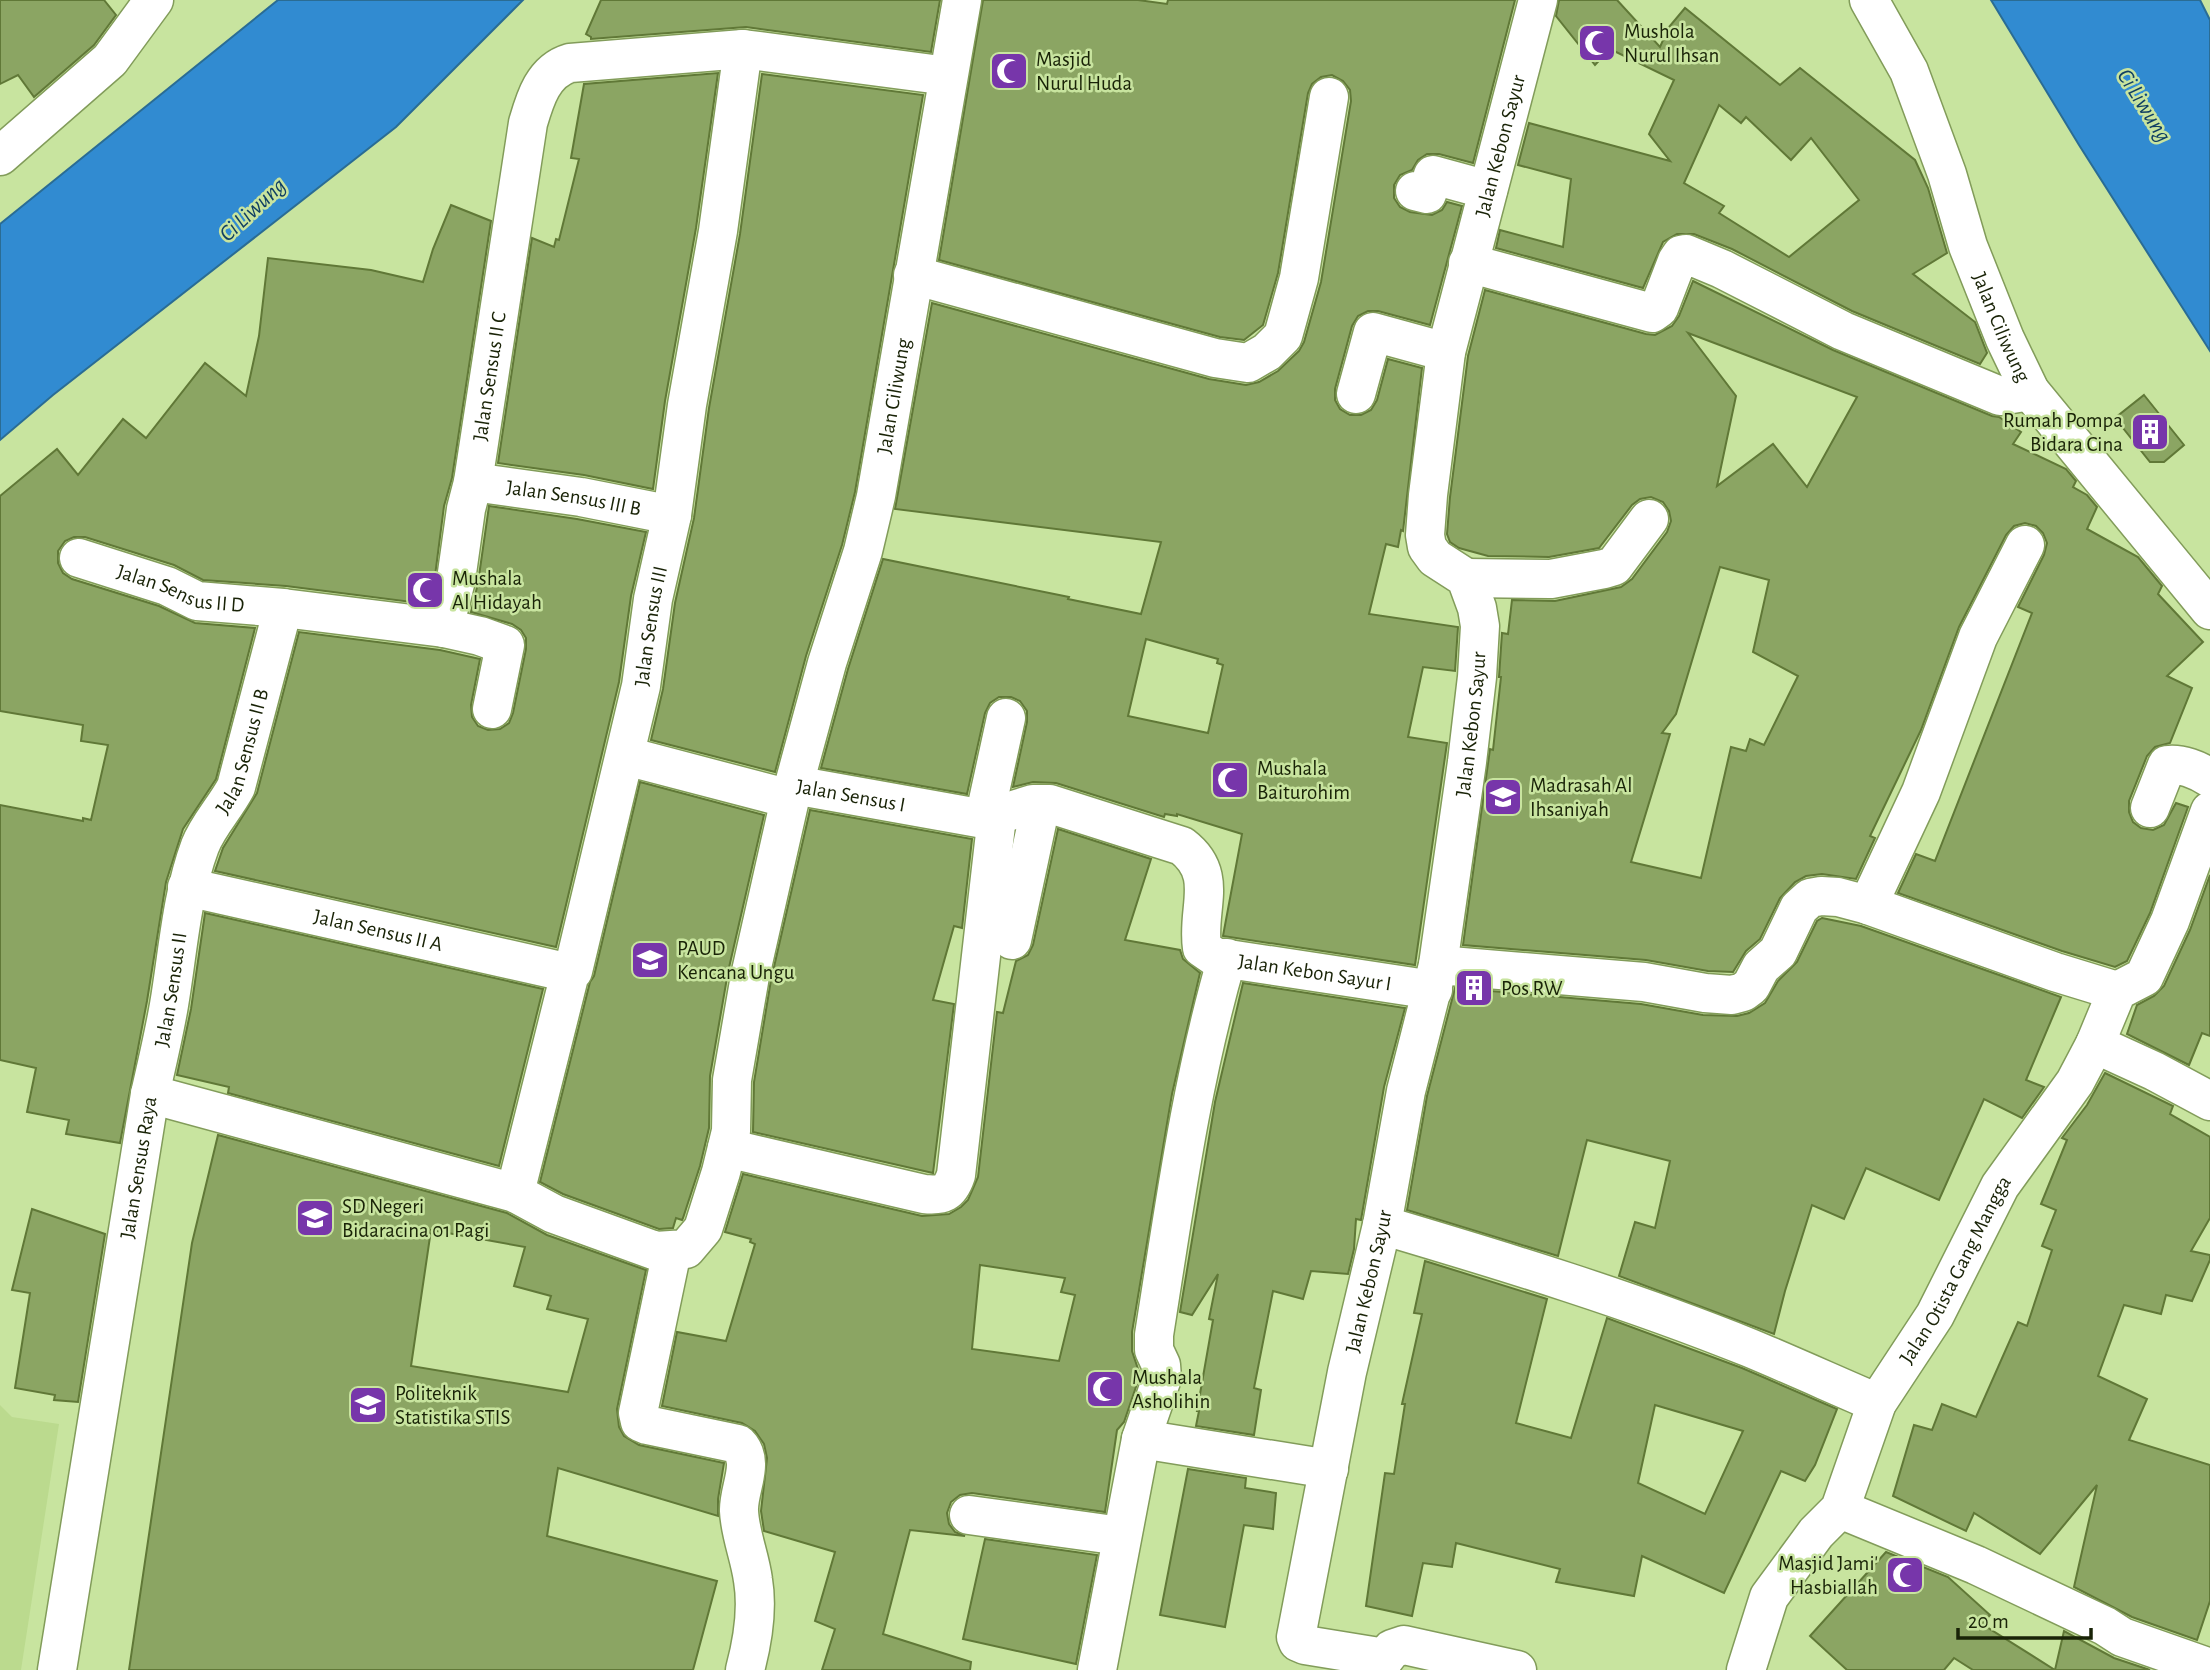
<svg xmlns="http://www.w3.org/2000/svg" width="2210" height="1670" viewBox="0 0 2210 1670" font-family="'Alegreya Sans',sans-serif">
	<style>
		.built { fill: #bbda8e }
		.water { fill: #318bd1; stroke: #2a6c94; stroke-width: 2 }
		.building { fill: #8ba563; stroke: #607837; stroke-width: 2; fill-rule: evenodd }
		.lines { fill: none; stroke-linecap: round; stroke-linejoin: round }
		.minor-casing { stroke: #829c5a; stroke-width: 41 }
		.minor { stroke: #fff; stroke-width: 38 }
		.labels { text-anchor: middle; stroke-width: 5; stroke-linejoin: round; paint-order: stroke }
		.poi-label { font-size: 21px; fill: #192307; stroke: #c8e49f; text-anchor: start }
		.street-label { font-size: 21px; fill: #192307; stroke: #c8e49f }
		.water-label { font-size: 23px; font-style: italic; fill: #103f63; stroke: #c8e49f }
	</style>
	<rect width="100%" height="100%" fill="#c8e49f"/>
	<polygon class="built" points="0,1405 12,1417 59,1424 21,1670 0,1670"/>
	<g class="water">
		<polygon points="278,0 523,0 396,127 53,395 0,440 0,224"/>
		<polygon points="1991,0 2200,0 2210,20 2210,351 2079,145"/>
	</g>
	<g class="building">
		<polygon points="0,0 104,0 116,15 94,45 34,97 18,75 0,84"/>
		<polygon points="601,0 940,0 931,52 746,27 591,39 591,37 586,34"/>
		<path d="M 983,0 L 1138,0 L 1167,4 L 1168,0 L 1515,0 L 1473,163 L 1439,154 L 1427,154 L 1418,160 L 1412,170 L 1400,175 L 1394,185 L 1394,198 L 1400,207 L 1410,212 L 1432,215 L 1442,210 L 1447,202 L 1462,206 L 1430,325 L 1378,311 L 1368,311 L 1358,316 L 1352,326 L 1335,389 L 1335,400 L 1340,409 L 1350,415 L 1361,415 L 1371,410 L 1377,400 L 1388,359 L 1422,368 L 1403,531 L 1401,530 L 1398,547 L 1386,544 L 1369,614 L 1458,627 L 1455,671 L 1423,667 L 1408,737 L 1447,743 L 1415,965 L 1223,936 L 1242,834 L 1177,814 L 1177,816 L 1165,814 L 1164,817 L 1056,783 L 1033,782 L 1013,787 L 1027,722 L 1027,711 L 1020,701 L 1011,697 L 999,697 L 990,703 L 985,713 L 967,794 L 821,768 L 848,669 L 883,559 L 1069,597 L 1068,599 L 1141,614 L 1161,542 L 895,509 L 932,303 L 1209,379 L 1246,385 L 1259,382 L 1278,371 L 1299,351 L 1304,342 L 1321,282 L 1351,101 L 1350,90 L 1343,81 L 1332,75 L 1321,77 L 1312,84 L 1308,93 L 1278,273 L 1263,325 L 1244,340 L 1220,337 L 939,260 ZM 1146,639 L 1218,659 L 1217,663 L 1223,665 L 1208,733 L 1128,716 Z"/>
		<path d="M 1559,0 L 1617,0 L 1660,47 L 1669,27 L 1685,8 L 1780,85 L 1800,68 L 1915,160 L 1928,188 L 1947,253 L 1913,274 L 1975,322 L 1987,353 L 1980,364 L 1852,311 L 1732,249 L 1694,234 L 1677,234 L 1663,242 L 1643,288 L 1496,248 L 1500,230 L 1563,247 L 1571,179 L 1518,165 L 1529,123 L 1670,161 L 1649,134 L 1674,80 L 1610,49 L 1595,65 L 1556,16 ZM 1719,105 L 1741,123 L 1746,117 L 1791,160 L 1811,138 L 1859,200 L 1789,257 L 1719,213 L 1724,206 L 1684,183 Z"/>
		<polygon points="718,73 696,228 665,401 653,489 584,475 498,463 532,238 554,247 556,239 559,240 579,159 571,158 584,84"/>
		<polygon points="762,74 923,95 855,492 842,545 806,656 775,772 651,740 663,689 675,603 694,518 709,408 740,234"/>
		<polygon points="451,205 491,221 452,478 444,506 435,576 427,604 286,586 203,580 174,565 85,537 74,537 65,541 58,551 58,563 63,573 72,579 159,606 195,623 255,628 216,779 183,829 166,882 147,1001 120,1143 66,1134 69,1120 27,1112 36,1068 0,1060 0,805 83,821 83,818 91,820 108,745 81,741 83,725 0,711 0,496 57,449 78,475 123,419 146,438 205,363 246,396 259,336 268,258 371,270 423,282 433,249"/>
		<path d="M 1693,281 L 1833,350 L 1992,416 L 1999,417 L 2021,432 L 2013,444 L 2066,469 L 2076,481 L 2073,487 L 2087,495 L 2097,507 L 2087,529 L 2138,557 L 2162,586 L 2158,594 L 2203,642 L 2167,676 L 2192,688 L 2170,743 L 2155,747 L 2147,756 L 2129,801 L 2129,812 L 2133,822 L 2141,828 L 2153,830 L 2164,825 L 2176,803 L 2188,807 L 2150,913 L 2127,961 L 2115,967 L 2062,951 L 1898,893 L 1916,854 L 1935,861 L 2032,613 L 2018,607 L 2044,555 L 2047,543 L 2043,533 L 2036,526 L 2025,523 L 2014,526 L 2006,535 L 1959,627 L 1921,730 L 1870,836 L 1875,838 L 1856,879 L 1822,874 L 1806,876 L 1795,882 L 1780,898 L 1760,939 L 1746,951 L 1733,972 L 1708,971 L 1646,960 L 1463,945 L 1490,749 L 1493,750 L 1501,677 L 1499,677 L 1502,633 L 1508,634 L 1512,600 L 1555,601 L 1621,587 L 1632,579 L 1667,532 L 1671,521 L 1669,511 L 1663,502 L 1651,497 L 1640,499 L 1632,505 L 1599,548 L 1549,557 L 1488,556 L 1459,548 L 1450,542 L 1447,534 L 1450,497 L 1468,356 L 1485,290 L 1646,334 L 1655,335 L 1672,326 L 1679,316 ZM 1688,333 L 1857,397 L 1807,487 L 1773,444 L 1717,486 L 1736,396 ZM 1720,567 L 1769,580 L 1753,652 L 1798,676 L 1764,745 L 1750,739 L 1746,751 L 1731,747 L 1701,878 L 1631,862 L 1670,734 L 1662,733 L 1676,714 Z"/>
		<polygon points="2144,395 2184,445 2164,462 2150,462 2115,418"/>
		<polygon points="489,506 577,519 646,532 631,596 619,682 556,947 215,871 223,848 257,793 299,632 440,650 480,659 471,705 472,717 478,726 488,730 500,729 509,723 513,713 526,649 526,638 521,630 512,624 471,612 478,583"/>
		<polygon points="640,782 764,815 728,972 710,1076 709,1128 700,1166 683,1218 682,1220 676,1218 673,1228 659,1229 563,1194 540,1182 590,982 594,976"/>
		<polygon points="810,810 972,839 962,928 954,926 933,1000 954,1004 933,1173 753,1132 754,1082 771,980"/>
		<path d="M 1058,829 L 1151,859 L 1125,940 L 1180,950 L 1183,959 L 1200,973 L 1172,1094 L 1132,1332 L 1132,1351 L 1140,1375 L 1124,1422 L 1117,1430 L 1105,1512 L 972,1493 L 960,1495 L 951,1502 L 947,1513 L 949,1524 L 955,1532 L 965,1536 L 910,1530 L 883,1634 L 971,1662 L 970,1670 L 822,1670 L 835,1629 L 815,1621 L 835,1552 L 764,1531 L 761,1511 L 767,1458 L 764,1444 L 755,1431 L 742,1423 L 662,1406 L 677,1332 L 726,1341 L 755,1244 L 750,1242 L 751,1239 L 725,1232 L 743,1174 L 922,1216 L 949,1214 L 961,1207 L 968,1200 L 978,1177 L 997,1012 L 1003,1013 L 1016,961 L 1028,955 L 1033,945 ZM 980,1265 L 1065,1278 L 1061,1292 L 1075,1295 L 1059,1361 L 972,1349 Z"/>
		<polygon points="2210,875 2210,1036 2202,1033 2189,1065 2127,1034 2137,1005 2154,996 2164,986 2190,930"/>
		<polygon points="205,913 543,989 499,1166 228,1093 229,1087 177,1075 191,1009"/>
		<polygon points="1822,918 1861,926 2061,997 2026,1080 2044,1087 2022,1118 1984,1099 1939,1200 1866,1168 1844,1219 1812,1205 1785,1291 1774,1334 1619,1276 1635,1222 1655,1228 1670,1161 1587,1140 1558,1256 1407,1210 1427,1096 1455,988 1641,1004 1703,1015 1737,1016 1749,1013 1765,1003 1778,981 1797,962 1817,921"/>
		<polygon points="1243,983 1405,1008 1384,1087 1361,1220 1356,1219 1354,1249 1348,1274 1311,1271 1303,1299 1273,1291 1254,1388 1261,1390 1254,1435 1196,1426 1199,1411 1197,1411 1213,1320 1209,1319 1218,1274 1192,1315 1180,1312 1215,1102"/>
		<polygon points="2105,1073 2173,1106 2170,1114 2210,1137 2210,1218 2191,1251 2210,1255 2210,1260 2192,1301 2166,1295 2161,1314 2124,1305 2098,1376 2147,1399 2129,1440 2210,1465 2210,1601 2197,1640 2132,1617 2074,1587 2097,1485 2040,1554 1974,1513 1966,1531 1893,1496 1914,1425 1932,1430 1942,1404 1976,1417 2018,1322 2027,1326 2052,1250 2042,1246 2056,1210 2041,1204 2067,1140 2062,1138 2087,1105"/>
		<path d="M 218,1135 L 507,1213 L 547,1235 L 646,1270 L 617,1409 L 619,1427 L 624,1436 L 639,1445 L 724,1463 L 718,1499 L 718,1516 L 558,1468 L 547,1536 L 717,1581 L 693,1670 L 129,1670 L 192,1243 ZM 431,1230 L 525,1247 L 514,1286 L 551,1296 L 547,1309 L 588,1319 L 568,1392 L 411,1366 Z"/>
		<polygon points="32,1209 105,1234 78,1402 54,1400 55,1395 15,1388 30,1293 12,1290"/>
		<path d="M 1425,1261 L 1547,1299 L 1516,1423 L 1571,1438 L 1607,1318 L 1742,1368 L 1837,1409 L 1815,1465 L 1805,1481 L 1781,1471 L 1724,1593 L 1642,1556 L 1634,1596 L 1556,1582 L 1560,1569 L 1456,1543 L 1452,1567 L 1423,1563 L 1412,1616 L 1366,1606 L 1385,1473 L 1394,1474 L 1405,1404 L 1402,1404 L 1422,1314 L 1414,1313 ZM 1655,1405 L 1743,1431 L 1705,1514 L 1638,1483 Z"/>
		<polygon points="1188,1469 1246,1478 1245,1488 1276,1493 1273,1529 1244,1525 1225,1627 1160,1615"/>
		<polygon points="985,1539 1097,1555 1076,1664 963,1639"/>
		<polygon points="1886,1552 1948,1577 1990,1615 1982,1624 2055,1670 2064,1631 2114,1658 2150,1670 1973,1670 1954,1658 1944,1670 1847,1670 1810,1636"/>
	</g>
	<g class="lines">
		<defs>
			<g id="minor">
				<path id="s1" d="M 1869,0 L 1909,71 L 1947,174 L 1968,246 L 2005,339 L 2030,391 L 2210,610"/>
				<polyline points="0,156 110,60 154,0"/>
				<polyline points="1415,191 1427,194 1433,175 1488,190"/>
				<polyline points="1468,263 1652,313 1659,308 1677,261 1681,255 1686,254 1722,269 1843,331 2000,396 2030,391"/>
				<polyline points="913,275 1215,358 1248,363 1267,352 1283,336 1299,278 1329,97"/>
				<polyline points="1356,394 1373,332 1446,352"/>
				<path id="s2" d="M 473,482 L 581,497 L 672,515"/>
				<path id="s3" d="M 79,558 L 167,586 L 197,601 L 283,608 L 444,628 L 480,636 L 505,645 L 492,709"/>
				<polyline points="1466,578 1551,579 1604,569 1614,566 1649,519"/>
				<path id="s4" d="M 444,628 L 456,580 L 466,509 L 473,482 L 528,123 C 535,99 543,71 570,63 L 743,49 L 948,76"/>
				<polyline points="626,756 790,799"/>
				<path id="s5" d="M 794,785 L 984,819 L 1033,804 L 1050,804 L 1182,846 C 1220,875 1196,908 1202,948 L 1215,957 L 1433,990"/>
				<path d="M 2150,808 L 2167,765 C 2181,763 2198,770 2210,778"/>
				<polyline points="984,819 1006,718"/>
				<path id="s6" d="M 187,887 L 570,973"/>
				<polyline points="1868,905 1921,792 1978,637 2025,545"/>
				<polyline points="1012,940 1041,804"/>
				<polyline points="1438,965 1644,982 1705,993 1732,995 1743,992 1751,986 1761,967 1778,952 1799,908 1810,898 1821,896 1838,897 1868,905 2055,972 2117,991"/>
				<polyline points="2095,1044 2154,1071 2210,1101"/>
				<path id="s7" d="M 150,1094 L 515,1193 L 554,1214 L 656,1251 L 686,1249 L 703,1229 L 721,1172 L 731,1131 L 732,1080 L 750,976 L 790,799 L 827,663 L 863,551 L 876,496 L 962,0"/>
				<path d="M 727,1148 L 924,1194 C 943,1196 950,1193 956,1175 L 997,816"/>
				<path id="s8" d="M 515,1193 L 570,973 L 573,971 L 641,686 L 653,599 L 672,515 L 687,405 L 718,231 L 743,49"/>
				<path d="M 1382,1225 C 1507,1262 1631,1300 1750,1348 C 1793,1366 1835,1385 1877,1403"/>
				<path d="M 672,1251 L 638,1413 L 640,1422 L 647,1425 L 738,1444 C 756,1462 738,1489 739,1511 C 740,1534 750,1557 753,1580 C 758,1610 753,1640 745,1670"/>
				<polyline points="1141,1439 1329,1469"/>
				<polyline points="1840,1509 1976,1565 2105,1626 2122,1637 2210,1668"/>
				<polyline points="969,1515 1121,1536"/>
				<path id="s9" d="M 57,1670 L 150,1094 C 157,1064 164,1034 169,1005 C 178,952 181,897 200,846 C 208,825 225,808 236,787 L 283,608"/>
				<path d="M 1097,1670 L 1141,1439 L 1162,1378 L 1161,1365 L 1154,1350 L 1154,1335 C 1174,1209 1191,1081 1227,958"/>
				<path id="s10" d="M 1517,1670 L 1404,1645 L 1392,1649 L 1385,1658 L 1305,1645 L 1298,1642 L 1296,1637 L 1347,1372 L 1382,1225 L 1406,1091 L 1438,965 L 1467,762 L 1477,677 L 1480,626 L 1477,608 L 1466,578 L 1435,558 L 1427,547 L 1425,535 L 1428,495 L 1446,352 L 1538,0"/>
				<path id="s11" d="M 1746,1670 L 1769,1597 L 1816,1533 L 1840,1509 L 1877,1403 L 1935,1315 L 2000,1186 L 2075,1082 L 2095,1044 L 2117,991 L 2144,977 L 2170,921 L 2210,811"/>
			</g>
		</defs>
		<use href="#minor" class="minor-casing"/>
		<use href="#minor" class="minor"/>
	</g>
	<defs>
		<symbol id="mosque-square" viewBox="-11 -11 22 22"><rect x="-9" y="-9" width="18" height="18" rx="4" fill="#7736aa" stroke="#c8e49f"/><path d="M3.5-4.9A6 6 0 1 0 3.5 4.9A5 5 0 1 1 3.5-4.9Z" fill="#fff"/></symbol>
		<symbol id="building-square" viewBox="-11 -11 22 22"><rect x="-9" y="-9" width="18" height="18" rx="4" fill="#7736aa" stroke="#c8e49f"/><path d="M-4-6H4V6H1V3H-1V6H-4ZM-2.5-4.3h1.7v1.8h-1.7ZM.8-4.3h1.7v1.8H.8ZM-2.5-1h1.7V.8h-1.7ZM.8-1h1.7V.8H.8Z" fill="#fff"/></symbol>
		<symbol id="school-square" viewBox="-11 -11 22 22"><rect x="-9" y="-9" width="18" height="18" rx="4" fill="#7736aa" stroke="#c8e49f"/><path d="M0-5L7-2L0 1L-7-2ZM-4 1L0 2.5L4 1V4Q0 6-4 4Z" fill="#fff"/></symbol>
		<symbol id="university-square" viewBox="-11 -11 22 22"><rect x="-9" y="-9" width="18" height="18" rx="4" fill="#7736aa" stroke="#c8e49f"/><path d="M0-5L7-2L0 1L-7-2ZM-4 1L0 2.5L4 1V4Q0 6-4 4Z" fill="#fff"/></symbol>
	</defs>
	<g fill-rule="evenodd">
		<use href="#mosque-square" x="1575" y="21" width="44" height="44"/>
		<use href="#mosque-square" x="987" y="49" width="44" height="44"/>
		<use href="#building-square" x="2128" y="410" width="44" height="44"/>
		<use href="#mosque-square" x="403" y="568" width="44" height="44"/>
		<use href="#mosque-square" x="1208" y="758" width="44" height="44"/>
		<use href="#school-square" x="1481" y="775" width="44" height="44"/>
		<use href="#school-square" x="628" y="938" width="44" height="44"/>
		<use href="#building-square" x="1452" y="966" width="44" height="44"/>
		<use href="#school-square" x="293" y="1196" width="44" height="44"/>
		<use href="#mosque-square" x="1083" y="1367" width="44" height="44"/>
		<use href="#university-square" x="346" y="1383" width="44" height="44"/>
		<use href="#mosque-square" x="1883" y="1553" width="44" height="44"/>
	</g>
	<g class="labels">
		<g class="poi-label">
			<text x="1624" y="38">Mushola<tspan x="1624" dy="24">Nurul Ihsan</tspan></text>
			<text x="1036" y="66">Masjid<tspan x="1036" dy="24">Nurul Huda</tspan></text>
			<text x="2123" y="427" text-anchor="end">Rumah Pompa<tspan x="2123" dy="24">Bidara Cina</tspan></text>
			<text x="452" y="585">Mushala<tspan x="452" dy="24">Al Hidayah</tspan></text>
			<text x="1257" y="775">Mushala<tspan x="1257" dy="24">Baiturohim</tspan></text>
			<text x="1530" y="792">Madrasah Al<tspan x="1530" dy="24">Ihsaniyah</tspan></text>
			<text x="677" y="955">PAUD<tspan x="677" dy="24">Kencana Ungu</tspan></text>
			<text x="1501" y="995">Pos RW</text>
			<text x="342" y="1213">SD Negeri<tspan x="342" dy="24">Bidaracina 01 Pagi</tspan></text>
			<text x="1132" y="1384">Mushala<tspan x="1132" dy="24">Asholihin</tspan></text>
			<text x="395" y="1400">Politeknik<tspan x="395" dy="24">Statistika STIS</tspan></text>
			<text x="1878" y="1570" text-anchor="end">Masjid Jami'<tspan x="1878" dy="24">Hasbiallah</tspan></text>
		</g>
		<g class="street-label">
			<text dy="7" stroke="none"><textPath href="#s10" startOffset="1773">Jalan Kebon Sayur</textPath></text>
			<text dy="7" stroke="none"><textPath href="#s1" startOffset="354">Jalan Ciliwung</textPath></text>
			<text dy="7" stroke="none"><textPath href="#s4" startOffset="256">Jalan Sensus II C</textPath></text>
			<text dy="7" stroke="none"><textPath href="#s7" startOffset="1444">Jalan Ciliwung</textPath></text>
			<text dy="7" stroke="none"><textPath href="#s2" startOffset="102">Jalan Sensus III B</textPath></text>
			<text dy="7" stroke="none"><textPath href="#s3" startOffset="107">Jalan Sensus II D</textPath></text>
			<text dy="7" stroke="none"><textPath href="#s8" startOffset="584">Jalan Sensus III</textPath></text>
			<text dy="7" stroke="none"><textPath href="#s10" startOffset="1164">Jalan Kebon Sayur</textPath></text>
			<text dy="7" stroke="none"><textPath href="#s9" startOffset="942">Jalan Sensus II B</textPath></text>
			<text dy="7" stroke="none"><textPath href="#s5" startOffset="58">Jalan Sensus I</textPath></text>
			<text dy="7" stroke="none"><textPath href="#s6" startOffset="196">Jalan Sensus II A</textPath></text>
			<text dy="7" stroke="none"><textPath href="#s5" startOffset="626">Jalan Kebon Sayur I</textPath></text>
			<text dy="7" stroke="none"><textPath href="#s9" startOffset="690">Jalan Sensus II</textPath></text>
			<text dy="7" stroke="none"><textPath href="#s9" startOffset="509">Jalan Sensus Raya</textPath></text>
			<text dy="7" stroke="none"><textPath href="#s11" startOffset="457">Jalan Otista Gang Mangga</textPath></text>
			<text dy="7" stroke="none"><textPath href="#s10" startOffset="597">Jalan Kebon Sayur</textPath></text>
		</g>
		<g class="water-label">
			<text transform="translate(2145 105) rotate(58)" y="8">Ci Liwung</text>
			<text transform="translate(252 209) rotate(-43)" y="8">Ci Liwung</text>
		</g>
	</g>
	<path d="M1958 1628v10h133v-10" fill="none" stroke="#192307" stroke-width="3.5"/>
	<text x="1968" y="1628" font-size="21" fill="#192307" stroke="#c8e49f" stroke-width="5" paint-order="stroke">20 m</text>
</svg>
